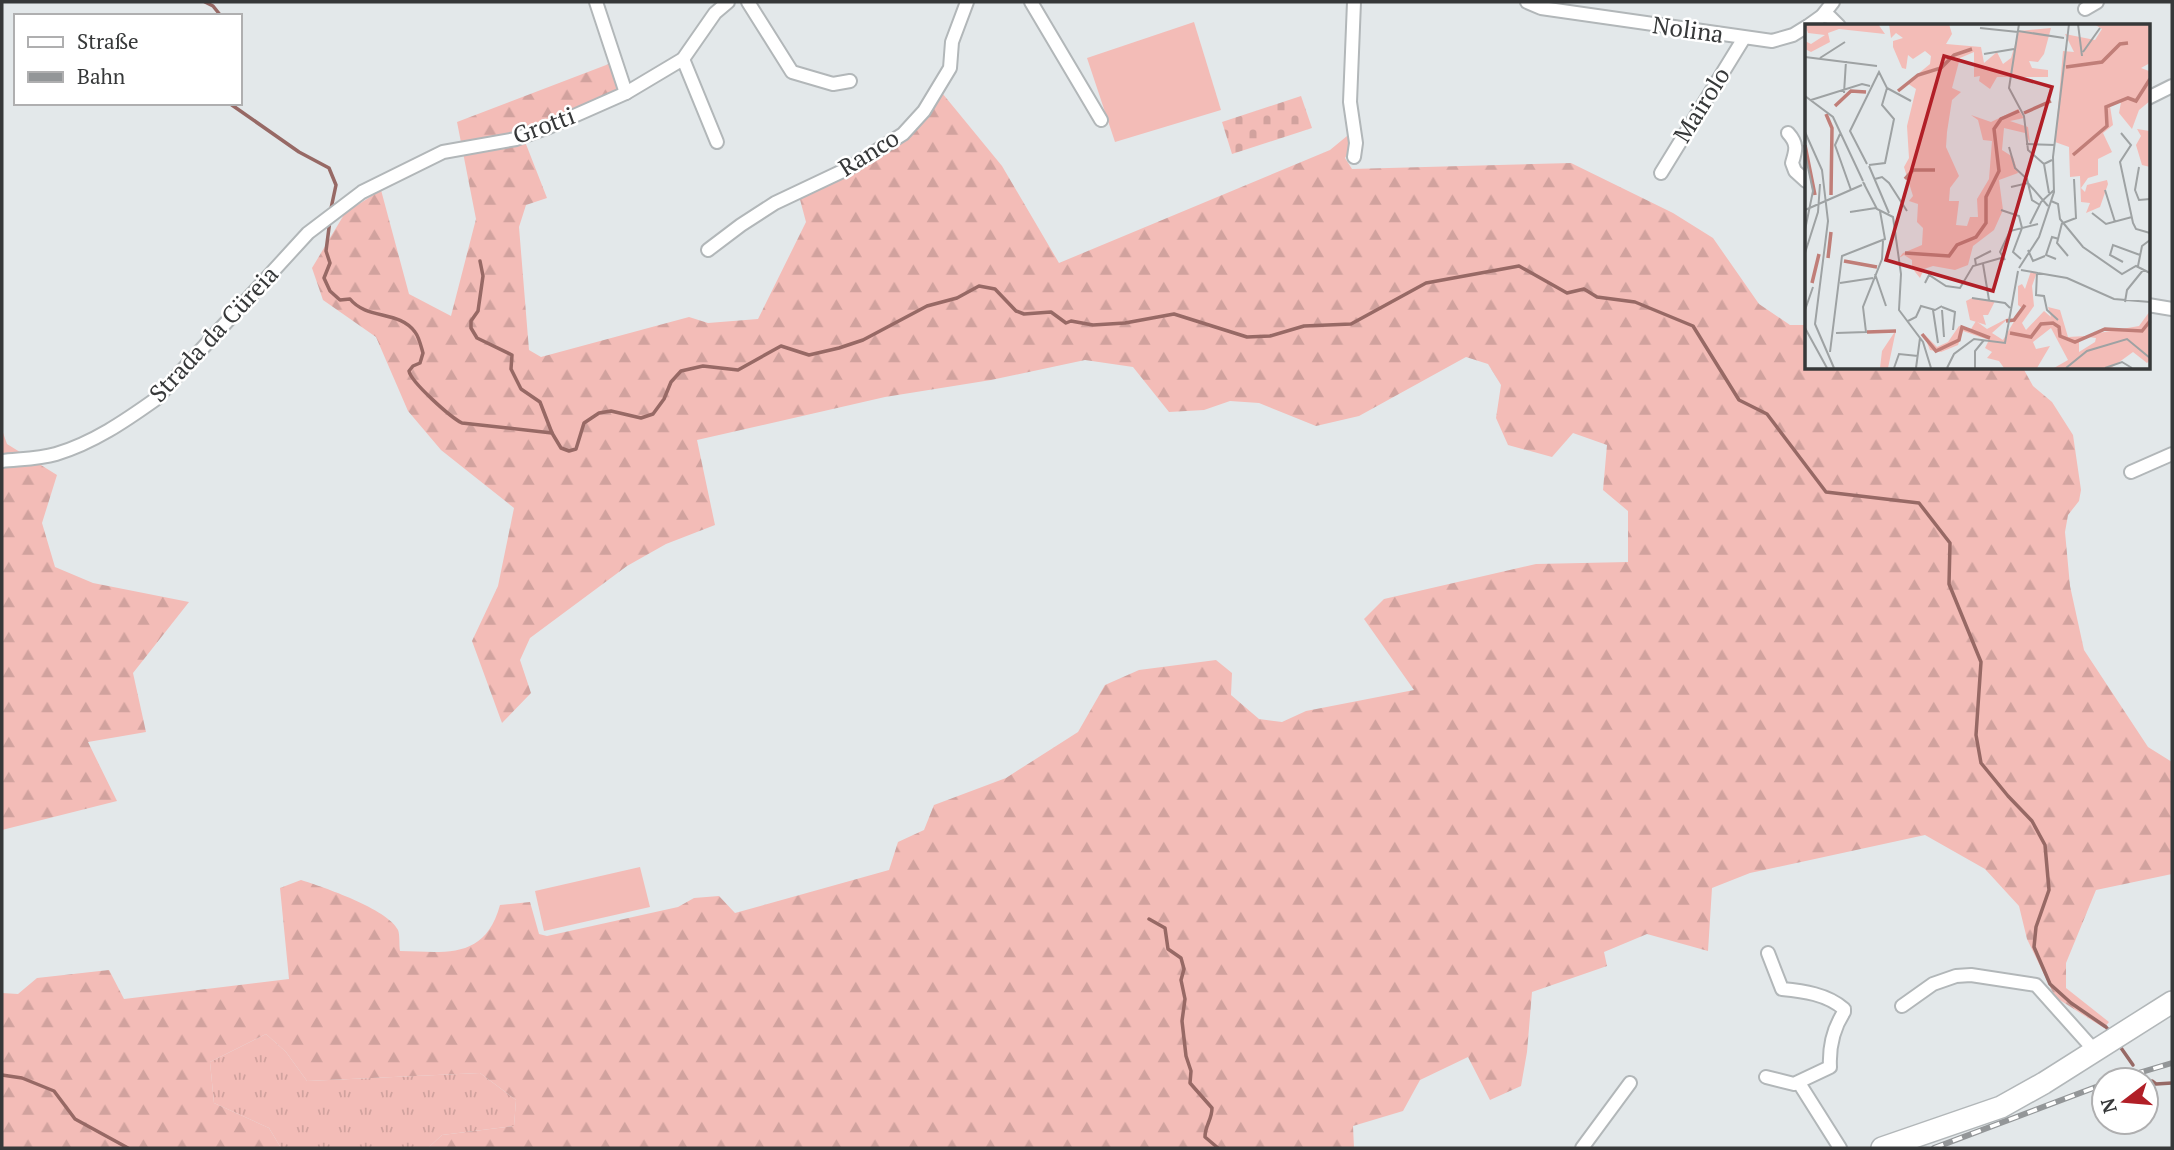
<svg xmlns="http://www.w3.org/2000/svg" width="2174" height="1150" viewBox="0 0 2174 1150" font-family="'PT Serif',serif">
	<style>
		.grass { fill: url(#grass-tufts) }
		.forest { fill: url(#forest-firs) }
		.cemetery { fill: url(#cemetery-stones) }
		.pitch { fill: #f3bcb7 }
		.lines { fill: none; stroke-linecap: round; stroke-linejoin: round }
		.stream { stroke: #976965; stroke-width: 3.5 }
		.street-casing { stroke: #b2b7b9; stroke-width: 16 }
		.primary-casing { stroke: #b2b7b9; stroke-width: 24 }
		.street { stroke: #fff; stroke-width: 12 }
		.primary { stroke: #fff; stroke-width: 21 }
		.rail-casing { stroke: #939698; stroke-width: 6 }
		.rail { stroke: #fff; stroke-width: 3.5; stroke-dasharray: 10; stroke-linecap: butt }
		.labels { text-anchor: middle; stroke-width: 5; stroke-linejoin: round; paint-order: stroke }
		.street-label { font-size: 24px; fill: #363839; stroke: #fff }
		.inset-river { fill: none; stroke: #c07e78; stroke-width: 3.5 }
		.inset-road { fill: none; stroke: #9ea2a3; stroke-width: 2 }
		.view { fill: #b11f27; fill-opacity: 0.15; stroke: #b11f27; stroke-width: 3.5 }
		.inset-edge { fill: none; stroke: #363839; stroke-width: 3.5 }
	</style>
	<defs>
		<pattern id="grass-tufts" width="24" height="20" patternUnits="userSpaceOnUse" patternTransform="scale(1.75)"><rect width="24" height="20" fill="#f3bcb7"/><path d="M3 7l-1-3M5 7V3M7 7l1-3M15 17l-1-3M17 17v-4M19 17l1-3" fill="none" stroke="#d1a29e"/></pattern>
		<pattern id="forest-firs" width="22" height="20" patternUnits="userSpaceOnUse" patternTransform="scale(1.75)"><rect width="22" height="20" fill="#f3bcb7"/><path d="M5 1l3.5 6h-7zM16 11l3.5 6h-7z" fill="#d1a29e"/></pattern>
		<pattern id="cemetery-stones" width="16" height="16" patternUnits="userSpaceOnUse" patternTransform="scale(1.75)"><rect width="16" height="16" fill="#f3bcb7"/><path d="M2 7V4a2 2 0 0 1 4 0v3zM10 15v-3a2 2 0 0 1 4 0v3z" fill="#d1a29e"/></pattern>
	</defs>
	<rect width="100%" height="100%" fill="#e3e8ea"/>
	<polygon class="grass" points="266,1034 286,1052 307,1081 480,1073 516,1100 514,1126 442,1135 428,1148 281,1148 269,1128 214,1103 210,1062"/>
	<g class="forest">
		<path d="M 614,62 L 627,91 L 524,139 L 547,198 L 526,205 L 519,227 L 529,350 L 541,357 L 689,317 L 708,323 L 758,319 L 806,222 L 798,192 L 880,150 L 938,88 L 1002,166 L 1059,263 L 1330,150 L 1347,136 L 1354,144 L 1345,158 L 1352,169 L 1571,163 L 1673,213 L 1713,238 L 1759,304 L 1790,325 L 1806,325 L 1806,368 L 2023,368 L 2033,386 L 2052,402 L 2073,435 L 2081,490 L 2079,501 L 2068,515 L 2065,532 L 2070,586 L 2084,650 L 2148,747 L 2172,762 L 2172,874 L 2096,890 L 2066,963 L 2066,988 L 2109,1022 L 2104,1028 L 2055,997 L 2027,939 L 2019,906 L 1985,869 L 1925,835 L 1750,873 L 1712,888 L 1708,951 L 1647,934 L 1604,952 L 1607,966 L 1532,992 L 1527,1052 L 1521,1086 L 1490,1100 L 1468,1057 L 1420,1080 L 1403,1111 L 1353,1126 L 1354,1148 L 428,1148 L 442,1135 L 514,1126 L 516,1100 L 480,1073 L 307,1081 L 286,1052 L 266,1034 L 210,1062 L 214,1103 L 269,1128 L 281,1148 L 2,1148 L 2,993 L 18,994 L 37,978 L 109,970 L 124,999 L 289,979 L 280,888 L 301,880 C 323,887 388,909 398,930 C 400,935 399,945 400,951 C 446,952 485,960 500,905 L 530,902 L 539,934 L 547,936 L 678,907 L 694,898 L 719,896 L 735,913 L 889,870 L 898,842 L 924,830 L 934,805 L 1006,778 L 1078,732 L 1105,685 L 1139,670 L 1216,660 L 1232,673 L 1231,695 L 1259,719 L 1282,722 L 1306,711 L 1414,690 L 1364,619 L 1384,599 L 1536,564 L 1628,562 L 1628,511 L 1603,490 L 1607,445 L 1573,433 L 1552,457 L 1508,445 L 1496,418 L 1501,385 L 1488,364 L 1466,357 L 1359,416 L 1316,426 L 1259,403 L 1230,401 L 1204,410 L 1169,412 L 1133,367 L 1085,360 L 991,380 L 885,397 L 697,440 L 715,525 L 666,544 L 627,566 L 530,638 L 520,660 L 531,693 L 502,723 L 472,641 L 498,586 L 514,508 L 441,450 L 408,411 L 376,337 L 323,300 L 312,268 L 345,213 L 381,190 L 409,294 L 451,316 L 476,219 L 457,122 Z"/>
		<polygon points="2,430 7,444 57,475 42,523 55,567 93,583 189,602 133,673 146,732 88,742 117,801 2,830"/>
	</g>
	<polygon class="cemetery" points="1301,96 1312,128 1232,154 1222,122"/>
	<g class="pitch">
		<polygon points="1194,22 1221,110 1115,142 1087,58"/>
		<polygon points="640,867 650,907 544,931 535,891"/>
	</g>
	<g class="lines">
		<g class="stream">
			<polyline points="205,2 213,6 221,16"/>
			<polyline points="229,103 299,152 329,168 336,185 330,213"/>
			<path d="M 330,220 L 326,251 L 330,263 L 324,278 L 330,291 L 340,300 L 350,299 C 367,320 399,310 415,332 C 419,337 421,346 423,353 L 420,363 L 413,366 L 409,371 C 411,382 450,417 462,423 L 552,433 L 561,448 L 569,451 L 576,449 L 584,423 L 599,413 L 611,411 L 641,418 L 653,414 L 664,399 L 671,382 L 681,371 L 703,366 L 738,370 L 781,346 L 809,355 L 839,348 L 863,340 L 927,306 L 957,298 L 979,286 L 995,289 L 1016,311 L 1024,314 L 1051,312 L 1066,323 L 1071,321 L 1093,325 L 1125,323 L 1174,314 L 1247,337 L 1270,336 L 1304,326 L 1351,324 L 1426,283 L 1519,266 L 1567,293 L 1584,289 L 1597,297 L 1635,302 L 1693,326 L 1739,400 L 1767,414 L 1826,492 L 1919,503 L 1950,543 L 1949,584 L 1981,662 L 1976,735 L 1981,763 L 2008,796 L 2032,821 L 2045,845 L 2049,890 L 2036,927 L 2034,947 L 2050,984 L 2071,1003 L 2106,1027 L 2111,1033"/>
			<polyline points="480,261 483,276 478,311 471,321 471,328 477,338 512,355 511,369 521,389 540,402 552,433"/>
			<path d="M 1149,919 L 1165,928 L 1168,949 L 1181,958 L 1184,969 L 1181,980 L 1185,999 L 1182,1021 L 1186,1056 L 1191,1071 L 1190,1083 L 1212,1108 C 1212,1120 1205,1125 1205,1137 L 1218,1148"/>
			<polyline points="2119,1045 2133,1065"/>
			<polyline points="2,1075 22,1078 54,1091 75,1119 128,1148"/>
			<polyline points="2152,1081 2156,1084 2172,1083"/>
		</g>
		<defs>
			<g id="street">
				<polyline points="596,2 626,93"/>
				<polyline points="748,2 792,72 833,84 850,81"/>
				<polyline points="1031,2 1101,120"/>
				<polyline points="1527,2 1541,8 1772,41 1793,35 1806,27"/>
				<polyline points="2085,9 2097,2"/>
				<polyline points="1822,16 1830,17 1839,26"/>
				<polyline points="1808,26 1822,16 1833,2"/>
				<polyline points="683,59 717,142"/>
				<polyline points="2148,98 2172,86"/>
				<path d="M 1788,133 C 1798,144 1796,150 1792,163 L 1795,171 L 1806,181"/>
				<polyline points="1354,157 1356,143 1350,102 1354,2"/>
				<polyline points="1661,173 1744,38"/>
				<polyline points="708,250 741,225 775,203 849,168 903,134 924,111 950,68 952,42 967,2"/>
				<polyline points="2148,305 2172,309"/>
				<path d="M 2,461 C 19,459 39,459 56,454 C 93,443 125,421 156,399 L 308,233 L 362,192 L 443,152 L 516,139 L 549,127 L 626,93 L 683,59 L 715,13 L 728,2"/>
				<polyline points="2131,472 2172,454"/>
				<polyline points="1902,1006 1933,984 1956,976 1971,975 2036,985 2095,1051"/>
				<path d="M 1766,1077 L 1794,1084 L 1830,1067 C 1829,1048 1833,1029 1844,1012 L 1844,1009 C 1827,994 1803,991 1782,989 L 1768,953"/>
				<polyline points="1799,1083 1840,1148"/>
				<polyline points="1582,1148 1630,1083"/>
			</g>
			<polyline id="primary" points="1882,1148 2001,1107 2044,1083 2172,1002"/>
		</defs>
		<use href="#street" class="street-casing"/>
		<use href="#primary" class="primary-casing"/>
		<use href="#street" class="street"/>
		<use href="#primary" class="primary"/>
		<defs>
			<g id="rail">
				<polyline points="2115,1080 2172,1063"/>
				<polyline points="1934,1148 2104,1084"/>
			</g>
		</defs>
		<use href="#rail" class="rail-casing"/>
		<use href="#rail" class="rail"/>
	</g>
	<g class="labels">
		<g class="street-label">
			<text transform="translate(1688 30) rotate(8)" y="8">Nolina</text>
			<text transform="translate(1702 105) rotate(-58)" y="8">Mairolo</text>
			<text transform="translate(544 126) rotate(-20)" y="8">Grotti</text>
			<text transform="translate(869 153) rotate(-32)" y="8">Ranco</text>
			<text transform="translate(214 334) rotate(-47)" y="8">Strada da Cüreia</text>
		</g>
	</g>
	<g transform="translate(1805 24)">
		<rect width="345" height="345" fill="#e3e8ea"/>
		<path d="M 138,54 L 143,60 L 130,82 L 124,64 Z" fill="#f3bcb7"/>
		<path d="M 0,0 L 73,0 L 80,10 L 34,5 L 23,9 L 25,18 L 6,28 L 0,25 L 0,17 L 6,20 L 20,11 L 3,9 ZM 84,0 L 144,0 L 147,10 L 141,20 L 176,23 L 179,39 L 192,28 L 198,40 L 206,34 L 214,7 L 246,4 L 239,30 L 233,38 L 224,37 L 227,44 L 243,46 L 243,53 L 192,53 L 185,65 L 174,57 L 175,52 L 169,53 L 169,28 L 155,34 L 147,64 L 156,68 L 147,76 L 142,108 L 141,123 L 154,152 L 145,164 L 144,177 L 154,177 L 151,201 L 162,202 L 165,193 L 173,193 L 172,175 L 184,155 L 187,117 L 178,116 L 173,96 L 166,91 L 186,98 L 213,85 L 219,94 L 205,97 L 223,103 L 225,119 L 220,109 L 199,104 L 197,126 L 208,133 L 213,149 L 194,156 L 198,186 L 189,206 L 168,222 L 163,241 L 150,246 L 128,242 L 119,245 L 115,254 L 107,244 L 107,236 L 99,231 L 94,234 L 98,229 L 117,221 L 118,204 L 112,198 L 113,180 L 104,177 L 108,172 L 99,143 L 104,134 L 102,102 L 111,65 L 102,59 L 125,40 L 126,32 L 120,27 L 108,35 L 103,31 L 101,45 L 97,44 L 88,23 L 88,17 L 98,14 L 91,9 L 86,14 ZM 289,0 L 345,0 L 345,39 L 336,44 L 344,47 L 345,43 L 345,77 L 334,86 L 327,105 L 314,89 L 316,78 L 305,82 L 308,101 L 298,109 L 307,128 L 293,135 L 293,151 L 283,154 L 276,164 L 280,168 L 282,161 L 302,156 L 303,160 L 295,183 L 281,189 L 285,179 L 276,178 L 275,152 L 265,153 L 264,123 L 250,118 L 258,27 L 269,28 L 260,10 L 290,16 L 297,5 ZM 332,105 L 345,107 L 345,143 L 337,141 L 331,121 L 336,112 ZM 226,247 L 232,248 L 227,262 L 229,282 L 217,299 L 221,306 L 239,287 L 246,293 L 243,283 L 255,286 L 263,313 L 281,312 L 274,317 L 274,328 L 290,318 L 291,314 L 283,313 L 288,310 L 334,302 L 345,287 L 345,336 L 342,339 L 328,328 L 306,344 L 249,344 L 263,336 L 246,304 L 228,318 L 231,325 L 245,322 L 232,344 L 199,344 L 194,337 L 182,334 L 187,328 L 180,324 L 184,316 L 158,307 L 153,321 L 136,328 L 125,326 L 118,309 L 132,323 L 143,318 L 154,302 L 166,305 L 171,297 L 182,305 L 205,293 L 187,309 L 198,316 L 217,284 L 213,281 L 213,262 L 217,260 L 220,265 ZM 91,306 L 83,344 L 75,344 L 77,327 Z" fill="#f3bcb7"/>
		<path d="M 167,274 L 190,277 L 183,291 L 178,291 L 181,301 L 165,296 L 161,277 Z" fill="#f3bcb7"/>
		<path class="inset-river" d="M 261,43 L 297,38 L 315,20 L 323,19M 93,67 L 113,51 L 136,44 L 149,31 L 167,25M 30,82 L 46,67 L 61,68M 219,89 L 246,77M 21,90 L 27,104 L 26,171M 0,121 L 10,171M 268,131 L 302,102 L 301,83 L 323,74 L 331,77 L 345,55M 100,155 L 108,146 L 130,146M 100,229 L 144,232 L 152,221 L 171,213 L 181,199 L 181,173 L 194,147 L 189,105 L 196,95 L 214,87M 23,234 L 26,208M 39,237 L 72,243M 7,259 L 14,230M 201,297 L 209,296 L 220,281M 62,308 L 91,307M 205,309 L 226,313 L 236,300 L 248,299 L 254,303 L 255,312 L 270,318 L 300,305 L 337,307 L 345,297M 117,310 L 131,327 L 154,316 L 157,303 L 185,314"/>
		<path class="inset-road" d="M 214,0 L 204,64 L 219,92 L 223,126 L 239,140 L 247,136M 273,0 L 277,32M 175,4 L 213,8M 213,7 L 259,14M 278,28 L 295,4M 179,30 L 209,25M 0,33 L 72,42M 15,34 L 40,18M 82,64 L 106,77M 39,69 L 41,37M 0,72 L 28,93 L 58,157M 6,76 L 57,60 L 65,62M 0,108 L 17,146 L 23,197 L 10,300 L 29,344M 316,109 L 326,121 L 315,138 L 328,199 L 331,205 L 345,209M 35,110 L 30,121 L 46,166M 221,120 L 250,121M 204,123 L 210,144 L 222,155 L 227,176 L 235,181M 0,129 L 8,167 L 0,206M 62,140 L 45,107 L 74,48 L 82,64 L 77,81 L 89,95 L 80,139 L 64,141M 239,140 L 244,169M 64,142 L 84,189M 334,143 L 330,166 L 334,176 L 345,175M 70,155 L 77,153 L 84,159 L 102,187M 60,161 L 58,158 L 72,185 L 88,193 L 96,250 L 94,286 L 118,318 L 126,344M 206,163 L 223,159 L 243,182M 300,166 L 310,198M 246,177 L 253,180 L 255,195 L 278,223 L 317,250 L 331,242 L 345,249M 0,186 L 57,161M 196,186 L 214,192 L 217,204 L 208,228 L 216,235M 45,188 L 71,184M 287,189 L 301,200 L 327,193M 257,199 L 252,219 L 263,232M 258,199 L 271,194 L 269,155M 225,200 L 236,178 L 249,166M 223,226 L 228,237 L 240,232M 0,229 L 13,188 L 15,160M 251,235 L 241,231 L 247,213 L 254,215M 200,236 L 195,228 L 205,207 L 233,200M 318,238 L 305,231 L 308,221 L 335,231M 178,240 L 184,276M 171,241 L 170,235 L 186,227M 333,242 L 337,222 L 345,216M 214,244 L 234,213 L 249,168 L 248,133 L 264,0M 216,246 L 262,254 L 309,275 L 345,278M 232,248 L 231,271 L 239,272 L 242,286 L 253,296M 70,250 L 81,282M 35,259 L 68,254M 120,259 L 124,251 L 141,262 L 155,264 L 168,242 L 196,234M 167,274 L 200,279 L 205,284M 320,278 L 322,266 L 339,245M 137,283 L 150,288 L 148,306M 0,286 L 8,263M 128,286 L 133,319M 137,286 L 139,313M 103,297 L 111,293 L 116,282 L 130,286 L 137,282M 0,304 L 22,344M 31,309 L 61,308 L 58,283 L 77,235 L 78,217M 25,328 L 37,232 L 80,215 L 75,187M 89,344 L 94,330 L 113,332M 111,344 L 115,314M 142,344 L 149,330 L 169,315 L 200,319 L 213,247M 170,344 L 170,327 L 179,316M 261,344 L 282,327 L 322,315 L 345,334M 300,344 L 317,338 L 327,344"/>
		<path class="view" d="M 139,32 L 247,63 L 188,267 L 81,236 Z"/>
		<rect width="345" height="345" class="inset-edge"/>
	</g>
	<rect width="2174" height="1150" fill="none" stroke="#363839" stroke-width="7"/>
	<rect x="14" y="14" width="228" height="91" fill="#ffffff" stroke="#afafb0" stroke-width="2"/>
	<rect x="28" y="37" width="35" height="10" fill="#ffffff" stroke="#afafb0" stroke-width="2"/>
	<text x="77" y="49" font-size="21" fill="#363839">Straße</text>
	<rect x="28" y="72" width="35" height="10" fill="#939698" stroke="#afafb0" stroke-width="2"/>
	<text x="77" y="84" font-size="21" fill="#363839">Bahn</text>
	<g transform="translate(2125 1101) rotate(254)"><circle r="33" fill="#ffffff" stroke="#afafb0" stroke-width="2"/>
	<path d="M0-5L12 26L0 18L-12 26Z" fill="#b11f27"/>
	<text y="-10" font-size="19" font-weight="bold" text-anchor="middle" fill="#363839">N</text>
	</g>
</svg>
